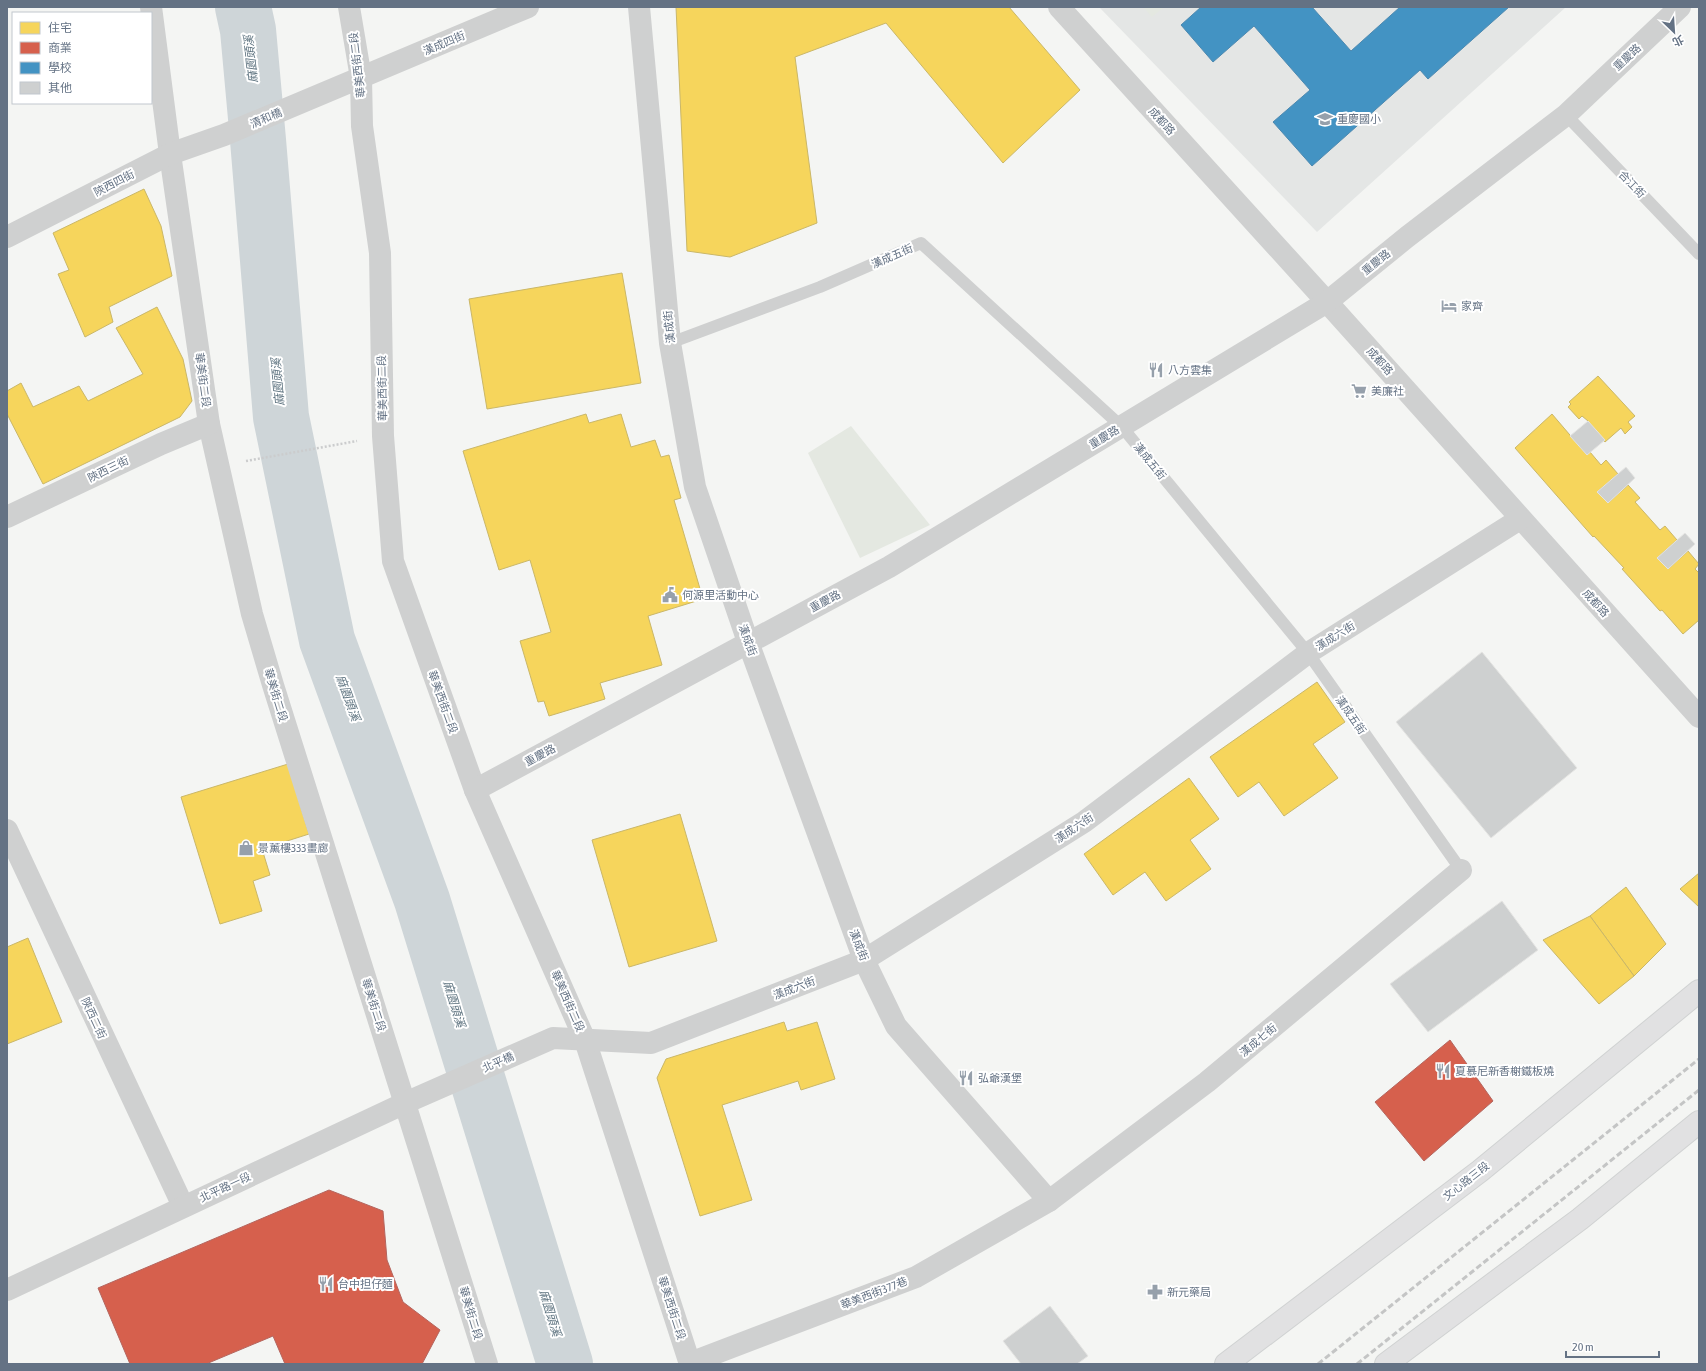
<svg xmlns="http://www.w3.org/2000/svg" width="1706" height="1371" viewBox="0 0 1706 1371" font-family="'Asap Condensed','Noto Sans TC',sans-serif">
	<style>
		.built { fill: #e4e6e5 }
		.green { fill: #e4e8e1 }
		.homes { fill: #f6d55c; stroke: #cab768 }
		.shops { fill: #d6604d; stroke: #b4655e }
		.schools { fill: #4393c3; stroke: #4d89b0 }
		.lines { fill: none; stroke-linecap: round; stroke-linejoin: round }
		.river { stroke: #ced5d8; stroke-width: 56 }
		.building { fill: #ced0d0; stroke: #e4e4e2 }
		.secondary-casing { stroke: #d0d2d2; stroke-width: 24 }
		.path { stroke: #cbcccd; stroke-width: 2.5; stroke-dasharray: 2 2; stroke-linecap: butt }
		.service { stroke: #cfd0d0; stroke-width: 12 }
		.minor { stroke: #cfd0d0; stroke-width: 22 }
		.secondary { stroke: #e1e1e2; stroke-width: 22 }
		.rail { stroke: #c4c5c5; stroke-width: 3; stroke-dasharray: 6 3; stroke-linecap: butt }
		.labels { text-anchor: middle; stroke-width: 4; stroke-linejoin: round; paint-order: stroke }
		.street-label { font-size: 11px; fill: #647284; stroke: #fff }
		.poi-label { font-size: 11px; fill: #647284; stroke: #fff; text-anchor: start }
		.water-label { font-size: 12px; font-style: italic; fill: #5f7480; stroke: #fff }
	</style>
	<rect width="100%" height="100%" fill="#f4f5f3"/>
	<polygon class="built" points="1099,7 1566,7 1317,232"/>
	<g class="green">
		<polygon points="1143,7 1164,7 1152,17"/>
		<polygon points="851,426 930,525 860,558 808,453"/>
	</g>
	<g class="homes">
		<polygon points="676,7 1009,7 1080,90 1003,163 886,23 795,57 817,223 730,257 687,251"/>
		<polygon points="144,189 161,226 172,276 109,307 113,322 85,337 58,274 69,270 53,233"/>
		<polygon points="622,273 641,383 487,409 469,299"/>
		<polygon points="157,307 183,359 192,401 180,417 43,484 7,414 7,391 21,383 33,407 79,386 88,401 143,374 116,328"/>
		<polygon points="1598,376 1635,416 1628,422 1632,427 1625,434 1621,428 1605,442 1588,421 1582,416 1579,419 1568,407 1571,404 1569,402"/>
		<polygon points="586,414 589,423 621,414 631,447 655,440 661,457 669,455 681,498 674,500 703,599 648,616 662,665 600,683 605,699 549,716 544,701 538,702 520,641 551,632 530,560 499,570 463,451"/>
		<polygon points="1552,414 1587,455 1590,452 1601,465 1606,460 1618,474 1597,492 1608,503 1628,485 1640,498 1635,502 1660,530 1665,526 1677,540 1657,558 1668,569 1688,551 1699,564 1695,569 1699,573 1699,620 1683,634 1662,610 1660,611 1622,569 1624,568 1594,536 1593,537 1515,448"/>
		<polygon points="1317,682 1345,722 1313,744 1338,778 1284,816 1259,782 1238,797 1210,757"/>
		<polygon points="288,764 309,834 262,849 270,875 253,881 262,911 220,924 181,797"/>
		<polygon points="1189,778 1219,819 1190,840 1211,869 1166,901 1145,872 1113,895 1084,854"/>
		<polygon points="680,814 717,941 629,967 592,840"/>
		<polygon points="1699,873 1699,907 1680,889"/>
		<polygon points="1626,887 1666,944 1634,976 1590,916"/>
		<polygon points="1590,916 1634,976 1599,1004 1543,940"/>
		<polygon points="28,938 62,1022 7,1044 7,947"/>
		<polygon points="784,1022 787,1031 817,1022 835,1079 801,1090 798,1081 722,1105 752,1200 700,1216 657,1078 666,1059"/>
	</g>
	<g class="shops">
		<polygon points="1450,1040 1493,1101 1424,1161 1375,1102"/>
		<polygon points="329,1190 383,1211 387,1260 403,1302 440,1330 422,1364 285,1364 273,1336 206,1364 130,1364 98,1288"/>
	</g>
	<polygon class="schools" points="1201,7 1312,7 1351,51 1400,7 1509,7 1428,79 1420,70 1312,166 1273,122 1310,90 1254,26 1213,62 1181,25"/>
	<g class="lines">
		<polyline class="river" points="243,7 248,30 258,140 281,417 327,640 422,900 565,1364"/>
	</g>
	<g class="building">
		<polygon points="1588,421 1605,440 1587,455 1570,436"/>
		<polygon points="1626,467 1635,478 1608,503 1597,492"/>
		<polygon points="1685,533 1695,544 1668,569 1657,558"/>
		<polygon points="1482,652 1577,768 1491,838 1396,722"/>
		<polygon points="1502,901 1538,950 1428,1032 1390,984"/>
		<polygon points="1050,1306 1088,1356 1077,1364 1021,1364 1003,1341"/>
	</g>
	<g class="lines">
		<defs>
			<g id="secondary">
				<polyline points="1226,1364 1480,1171 1699,991"/>
				<polyline points="1386,1364 1580,1219 1699,1122"/>
			</g>
		</defs>
		<use href="#secondary" class="secondary-casing"/>
		<polyline class="path" points="246,461 357,441"/>
		<g class="service">
			<polyline points="1566,115 1699,254"/>
			<polyline points="670,343 820,287 921,243 1122,427 1308,653 1461,870"/>
		</g>
		<g class="minor">
			<polyline points="151,7 170,154 209,424 252,614 273,685 487,1364"/>
			<polyline points="349,7 361,78 362,126 380,253 383,436 393,561 475,790 585,1040 690,1364"/>
			<polyline points="639,7 670,343 695,487 748,642 864,960 896,1026 1049,1201"/>
			<polyline points="1059,7 1327,302 1699,717"/>
			<polyline points="7,237 170,154 224,135 528,7"/>
			<polyline points="7,517 161,444 209,424"/>
			<polyline points="475,790 889,567 1327,302 1407,237 1566,115 1680,7"/>
			<polyline points="7,830 183,1206"/>
			<polyline points="7,1290 405,1103 553,1038 651,1043 864,960 1084,822 1308,653 1520,519"/>
			<polyline points="690,1363 916,1277 1049,1201 1207,1082 1461,870"/>
		</g>
		<use href="#secondary" class="secondary"/>
		<g class="rail">
			<polyline points="1318,1364 1699,1059"/>
			<polyline points="1357,1364 1699,1090"/>
		</g>
	</g>
	<defs>
		<symbol id="school-bare" viewBox="-9 -9 18 18"><path d="M0-5L7-2L0 1L-7-2ZM-4 1L0 2.5L4 1V4Q0 6-4 4Z" fill="#96a0ab" stroke="#fff" stroke-width="2.5" paint-order="stroke"/></symbol>
		<symbol id="hotel-bare" viewBox="-9 -9 18 18"><path d="M-6-4.5h1.5V1H6V5H4.5V3h-9V5H-6ZM-4 0a1.8 1.8 0 1 1 3.6 0ZM.5 0V-2.5h3Q6-2.5 6 0Z" fill="#96a0ab" stroke="#fff" stroke-width="2.5" paint-order="stroke"/></symbol>
		<symbol id="restaurant-bare" viewBox="-9 -9 18 18"><path d="M-5-6h1v4h1v-4h1v4h1v-4h1v5L-1.5 .5V6h-2V.5L-5-1ZM5-6V6H3V1.5H1.5Q1.5-4 5-6Z" fill="#96a0ab" stroke="#fff" stroke-width="2.5" paint-order="stroke"/></symbol>
		<symbol id="supermarket-bare" viewBox="-9 -9 18 18"><path d="M-6-5.5h2.5l.6 2H6L4.5 2H-2.5L-4.4-4H-6ZM-1.5 3.2a1.3 1.3 0 1 0 .1 0ZM3 3.2a1.3 1.3 0 1 0 .1 0Z" fill="#96a0ab" stroke="#fff" stroke-width="2.5" paint-order="stroke"/></symbol>
		<symbol id="civic-bare" viewBox="-9 -9 18 18"><path d="M-.6-6.5H3V-4.5H.6V-3L4-1V1h2V6H-6V1h2V-1L-.6-3ZM-1.2 2.5V6h2.4V2.5Z" fill="#96a0ab" stroke="#fff" stroke-width="2.5" paint-order="stroke"/></symbol>
		<symbol id="shop-bare" viewBox="-9 -9 18 18"><path d="M-5-2.5h2.3a2.7 3.5 0 0 1 5.4 0H5L5.5 6h-11ZM-1.5-2.5h3a1.5 2.3 0 0 0-3 0Z" fill="#96a0ab" stroke="#fff" stroke-width="2.5" paint-order="stroke"/></symbol>
		<symbol id="pharmacy-bare" viewBox="-9 -9 18 18"><path d="M-2-6h4v4h4v4h-4v4h-4v-4h-4v-4h4Z" fill="#96a0ab" stroke="#fff" stroke-width="2.5" paint-order="stroke"/></symbol>
	</defs>
	<g fill-rule="evenodd">
		<use href="#school-bare" x="1314" y="108" width="22" height="22"/>
		<use href="#hotel-bare" x="1438" y="295" width="22" height="22"/>
		<use href="#restaurant-bare" x="1145" y="359" width="22" height="22"/>
		<use href="#supermarket-bare" x="1348" y="380" width="22" height="22"/>
		<use href="#civic-bare" x="659" y="584" width="22" height="22"/>
		<use href="#shop-bare" x="235" y="837" width="22" height="22"/>
		<use href="#restaurant-bare" x="1432" y="1060" width="22" height="22"/>
		<use href="#restaurant-bare" x="955" y="1067" width="22" height="22"/>
		<use href="#restaurant-bare" x="315" y="1273" width="22" height="22"/>
		<use href="#pharmacy-bare" x="1144" y="1281" width="22" height="22"/>
	</g>
	<g class="labels">
		<g class="street-label">
			<text transform="translate(444 43) rotate(-23)" y="4">漢成四街</text>
			<text transform="translate(1627 57) rotate(-43)" y="4">重慶路</text>
			<text transform="translate(357 65) rotate(-97)" y="4">華美西街二段</text>
			<text transform="translate(266 118) rotate(-23)" y="4">清和橋</text>
			<text transform="translate(1162 121) rotate(48)" y="4">成都路</text>
			<text transform="translate(114 183) rotate(-27)" y="4">陝西四街</text>
			<text transform="translate(1632 184) rotate(46)" y="4">合江街</text>
			<text transform="translate(892 256) rotate(-24)" y="4">漢成五街</text>
			<text transform="translate(1376 262) rotate(-39)" y="4">重慶路</text>
			<text transform="translate(669 327) rotate(-96)" y="4">漢成街</text>
			<text transform="translate(1380 361) rotate(48)" y="4">成都路</text>
			<text transform="translate(203 380) rotate(82)" y="4">華美街二段</text>
			<text transform="translate(382 388) rotate(-91)" y="4">華美西街二段</text>
			<text transform="translate(1104 437) rotate(-31)" y="4">重慶路</text>
			<text transform="translate(1150 461) rotate(51)" y="4">漢成五街</text>
			<text transform="translate(108 469) rotate(-26)" y="4">陝西三街</text>
			<text transform="translate(825 601) rotate(-28)" y="4">重慶路</text>
			<text transform="translate(1596 603) rotate(48)" y="4">成都路</text>
			<text transform="translate(1335 636) rotate(-32)" y="4">漢成六街</text>
			<text transform="translate(748 640) rotate(70)" y="4">漢成街</text>
			<text transform="translate(276 695) rotate(73)" y="4">華美街二段</text>
			<text transform="translate(443 702) rotate(70)" y="4">華美西街二段</text>
			<text transform="translate(1351 715) rotate(55)" y="4">漢成五街</text>
			<text transform="translate(540 755) rotate(-28)" y="4">重慶路</text>
			<text transform="translate(1074 828) rotate(-34)" y="4">漢成六街</text>
			<text transform="translate(859 945) rotate(69)" y="4">漢成街</text>
			<text transform="translate(794 988) rotate(-21)" y="4">漢成六街</text>
			<text transform="translate(568 1001) rotate(66)" y="4">華美西街二段</text>
			<text transform="translate(374 1005) rotate(72)" y="4">華美街二段</text>
			<text transform="translate(94 1018) rotate(65)" y="4">陝西二街</text>
			<text transform="translate(1258 1040) rotate(-40)" y="4">漢成七街</text>
			<text transform="translate(498 1062) rotate(-24)" y="4">北平橋</text>
			<text transform="translate(1466 1181) rotate(-38)" y="4">文心路三段</text>
			<text transform="translate(225 1187) rotate(-25)" y="4">北平路一段</text>
			<text transform="translate(874 1293) rotate(-21)" y="4">華美西街377巷</text>
			<text transform="translate(672 1308) rotate(72)" y="4">華美西街二段</text>
			<text transform="translate(471 1313) rotate(73)" y="4">華美街二段</text>
		</g>
		<g class="poi-label">
			<text x="1337" y="123">重慶國小</text>
			<text x="1461" y="310">家齊</text>
			<text x="1168" y="374">八方雲集</text>
			<text x="1371" y="395">美廉社</text>
			<text x="682" y="599">何源里活動中心</text>
			<text x="258" y="852">景薰樓333畫廊</text>
			<text x="1455" y="1075">夏慕尼新香榭鐵板燒</text>
			<text x="978" y="1082">弘爺漢堡</text>
			<text x="338" y="1288">台中担仔麵</text>
			<text x="1167" y="1296">新元藥局</text>
		</g>
		<g class="water-label">
			<text transform="translate(251 59) rotate(-96)" y="4">麻園頭溪</text>
			<text transform="translate(278 382) rotate(-95)" y="4">麻園頭溪</text>
			<text transform="translate(348 698) rotate(70)" y="4">麻園頭溪</text>
			<text transform="translate(454 1004) rotate(73)" y="4">麻園頭溪</text>
			<text transform="translate(550 1313) rotate(73)" y="4">麻園頭溪</text>
		</g>
	</g>
	<rect width="1706" height="1371" fill="none" stroke="#647284" stroke-width="16"/>
	<rect x="12" y="12" width="140" height="92" fill="#ffffff" stroke="#c1c7ce"/>
	<rect x="20" y="22" width="20" height="12" fill="#f6d55c" stroke="#c1c7ce"/>
	<text x="48" y="32" font-size="12" fill="#647284">住宅</text>
	<rect x="20" y="42" width="20" height="12" fill="#d6604d" stroke="#c1c7ce"/>
	<text x="48" y="52" font-size="12" fill="#647284">商業</text>
	<rect x="20" y="62" width="20" height="12" fill="#4393c3" stroke="#c1c7ce"/>
	<text x="48" y="72" font-size="12" fill="#647284">學校</text>
	<rect x="20" y="82" width="20" height="12" fill="#ced0d0" stroke="#c1c7ce"/>
	<text x="48" y="92" font-size="12" fill="#647284">其他</text>
	<g transform="translate(1674 32) rotate(155)" stroke="#ffffff" stroke-width="3" paint-order="stroke">
	<path d="M0-3L7 15L0 10L-7 15Z" fill="#647284"/>
	<text y="-6" font-size="11" font-weight="bold" text-anchor="middle" fill="#647284">北</text>
	</g>
	<path d="M1566 1351v6h93v-6" fill="none" stroke="#647284" stroke-width="2"/>
	<text x="1572" y="1351" font-size="12" fill="#647284" stroke="#ffffff" stroke-width="3" paint-order="stroke">20 m</text>
</svg>
